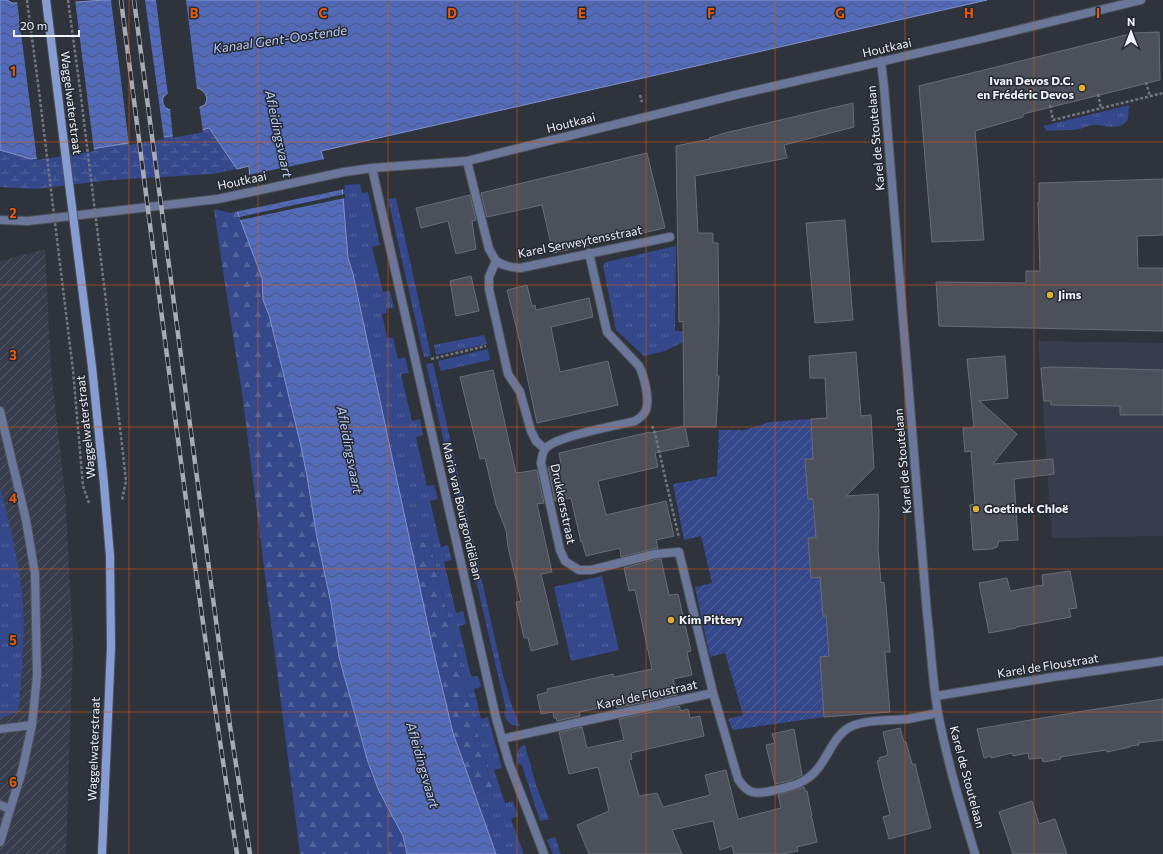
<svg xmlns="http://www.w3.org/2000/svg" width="1163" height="854" viewBox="0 0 1163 854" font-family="Commissioner,sans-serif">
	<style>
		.built { fill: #373d4c }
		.industrial { fill: url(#industrial-furrows) }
		.grass { fill: url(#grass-tufts) }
		.forest { fill: url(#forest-firs) }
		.wetland { fill: url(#wetland-marsh) }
		.garden { fill: url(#garden-furrows) }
		.water { fill: url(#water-waves); stroke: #8293cc; fill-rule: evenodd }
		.pier { fill: #2f333c }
		.building { fill: #4c505a; stroke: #686d77 }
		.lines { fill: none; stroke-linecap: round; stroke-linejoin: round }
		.service-casing { stroke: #4e525a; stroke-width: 10 }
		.minor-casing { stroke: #4e525a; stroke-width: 10 }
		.secondary-casing { stroke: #4e525a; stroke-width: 10 }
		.path { stroke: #73777f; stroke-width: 2.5; stroke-dasharray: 3 2; stroke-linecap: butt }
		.service { stroke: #6a779a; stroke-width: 8 }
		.minor { stroke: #6a779a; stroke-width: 8 }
		.secondary { stroke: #889cd4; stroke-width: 8 }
		.rail-casing { stroke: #a8abb3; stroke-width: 4.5 }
		.rail { stroke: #252932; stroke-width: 3; stroke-dasharray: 9; stroke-linecap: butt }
		.secondary-bridge-casing { stroke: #4e525a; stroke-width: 10; stroke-linecap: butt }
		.path-bridge { stroke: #73777f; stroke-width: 2.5; stroke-dasharray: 3 2; stroke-linecap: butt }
		.secondary-bridge { stroke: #889cd4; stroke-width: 8 }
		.grid { fill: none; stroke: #e8590c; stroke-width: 1; stroke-opacity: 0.55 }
		.poi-dot { fill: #ddb133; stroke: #252932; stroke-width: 1.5 }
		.labels { text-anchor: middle; stroke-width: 3; stroke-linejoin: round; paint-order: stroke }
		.street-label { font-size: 12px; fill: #f1f3fa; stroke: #252932 }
		.poi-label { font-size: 12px; font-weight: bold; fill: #f1f3fa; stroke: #252932; text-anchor: start }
		.water-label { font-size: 13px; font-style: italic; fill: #bccdf7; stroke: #252932 }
		.grid-label { font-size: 13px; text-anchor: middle; font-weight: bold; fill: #e8590c; stroke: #252932; stroke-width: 3; stroke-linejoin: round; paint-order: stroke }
	</style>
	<defs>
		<pattern id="industrial-furrows" width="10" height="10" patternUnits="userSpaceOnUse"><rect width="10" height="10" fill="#373d4c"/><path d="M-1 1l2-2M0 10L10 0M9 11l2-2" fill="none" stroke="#545a67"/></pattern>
		<pattern id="grass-tufts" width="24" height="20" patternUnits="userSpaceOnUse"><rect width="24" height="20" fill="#34488b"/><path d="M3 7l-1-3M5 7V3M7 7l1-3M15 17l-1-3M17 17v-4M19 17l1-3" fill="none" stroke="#52639c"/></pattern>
		<pattern id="forest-firs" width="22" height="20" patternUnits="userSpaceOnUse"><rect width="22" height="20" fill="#34488b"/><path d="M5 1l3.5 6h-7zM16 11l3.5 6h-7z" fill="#52639c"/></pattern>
		<pattern id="wetland-marsh" width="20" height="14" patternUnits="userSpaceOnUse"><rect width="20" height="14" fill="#34488b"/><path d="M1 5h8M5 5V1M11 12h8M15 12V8" fill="none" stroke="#52639c"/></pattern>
		<pattern id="garden-furrows" width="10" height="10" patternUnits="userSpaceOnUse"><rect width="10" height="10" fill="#34488b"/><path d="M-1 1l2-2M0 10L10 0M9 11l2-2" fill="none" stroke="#52639c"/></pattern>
		<pattern id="water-waves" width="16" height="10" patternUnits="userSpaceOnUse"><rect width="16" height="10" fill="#526ab8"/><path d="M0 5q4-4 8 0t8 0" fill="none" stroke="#4c587c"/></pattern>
	</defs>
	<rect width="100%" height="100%" fill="#2f333c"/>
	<polygon class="built" points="1038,341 1163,343 1163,536 1052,538"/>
	<polygon class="industrial" points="45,249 51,370 65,493 73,643 66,854 0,854 0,261"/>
	<g class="grass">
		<path d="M 1130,105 C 1127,110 1130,119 1126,122 C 1117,131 1104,124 1093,125 C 1087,126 1081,129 1075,130 C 1065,130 1056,130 1047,131 L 1043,126 Z"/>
		<polygon points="360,184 362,193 368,192 380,245 372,247 383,292 390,291 394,308 386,309 387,313 382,314 387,338 393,337 398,359 405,357 409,373 401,374 412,421 420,419 423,435 416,437 427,486 434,485 438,499 430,501 441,547 448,545 452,560 444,562 456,613 463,611 466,624 459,626 471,677 478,676 481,687 474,689 481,719 488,717 502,768 494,770 505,803 513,801 518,816 511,819 524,854 496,854 475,794 493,790 465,689 429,540 410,546 353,274 348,258 342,185"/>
		<polygon points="396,198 431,356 424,357 388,199"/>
		<polygon points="676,246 675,331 718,332 685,341 665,351 644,356 616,330 603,266 606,262"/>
		<polygon points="484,335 487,344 436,355 434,345"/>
		<polygon points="488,349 490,360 441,371 438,361"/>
		<path d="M 433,363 L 503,675 L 512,706 L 520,726 C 511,727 506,722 504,713 L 506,710 L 426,364 Z"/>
		<path d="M 0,489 L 1,489 C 9,523 18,557 22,592 C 26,632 22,672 18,712 L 0,718 Z"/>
		<polygon points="602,576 619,650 571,661 554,587"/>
		<path d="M 525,745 L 536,785 L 549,819 L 540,821 L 522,765 L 518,764 C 516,756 516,748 525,745 Z"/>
		<polygon points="555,837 561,854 553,854 547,840"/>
	</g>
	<g class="forest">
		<polygon points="214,209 231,213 237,211 262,278 263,300 269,315 300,442 307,476 317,538 331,603 339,657 368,762 379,791 403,836 407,854 300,854 242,393 221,258"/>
		<polygon points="429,540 465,689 493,790 475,794 453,733 433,649 410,546"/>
	</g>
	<polygon class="wetland" points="209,128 237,169 213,174 111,180 36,189 0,187 0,150 31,159 189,133"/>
	<polygon class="garden" points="811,419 813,459 805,459 808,499 813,499 816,538 808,539 811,577 820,577 823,616 826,616 829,656 820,657 824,717 733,730 728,719 743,715 725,653 710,657 695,587 712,583 701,536 684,540 673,484 717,476 719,430 745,430 770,422"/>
	<path class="water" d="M 0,0 L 7,0 L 12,3 L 64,3 L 103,0 L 987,0 L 321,151 L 327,171 L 342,185 L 348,258 L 353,274 L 433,649 L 453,733 L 496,854 L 407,854 L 403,836 L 379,791 L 368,762 L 339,657 L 331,603 L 317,538 L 307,476 L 300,442 L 269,315 L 263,300 L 262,278 L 237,211 L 250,179 L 249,166 L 237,169 L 209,128 L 189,133 L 31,159 L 0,150 ZM 196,88 C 205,89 211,100 203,106 C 198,109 192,108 188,109 C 178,110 160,114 163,97 L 170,91 Z"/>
	<g class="pier">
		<polygon points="75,0 94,151 37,160 17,1"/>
		<polygon points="111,0 145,0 164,139 129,145"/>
		<polygon points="156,0 186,0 197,90 171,93 168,95"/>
		<polygon points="199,105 203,132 173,138 170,108"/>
		<polygon points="325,159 328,170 344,184 345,189 235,212 248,179 248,175"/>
		<polygon points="345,194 345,198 240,220 239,217"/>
	</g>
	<g class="building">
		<polygon points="1159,32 1160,80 1023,114 1023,117 975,131 984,240 932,242 919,86 1134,33"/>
		<polygon points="853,103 854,127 784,145 787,158 695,176 698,233 713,233 713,243 718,243 719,321 717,376 719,376 716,427 685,427 689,446 655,453 658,467 598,481 606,515 666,501 674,536 656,540 658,548 621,557 620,548 586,556 582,541 581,542 571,498 555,501 548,467 561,464 559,453 650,432 651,433 684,426 683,321 679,322 676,146 710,139 709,138 725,133"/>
		<polygon points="647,153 665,228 553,253 542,205 487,217 481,193"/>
		<polygon points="1163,179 1163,235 1137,236 1138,268 1163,268 1163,331 939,326 936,282 1026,283 1026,271 1040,271 1038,202 1039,202 1039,183"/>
		<polygon points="470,195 476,220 472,221 476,249 456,254 448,221 421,228 416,208"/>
		<polygon points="845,220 853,320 815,323 806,223"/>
		<polygon points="471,276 479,311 456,316 450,281"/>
		<polygon points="527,285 532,306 535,305 536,310 589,298 593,317 551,327 560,372 608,361 618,405 537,423 518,334 507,290"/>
		<polygon points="856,352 861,416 871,415 874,468 846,496 878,494 879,513 878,548 881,583 884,582 890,652 885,652 890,712 824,717 820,657 829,656 826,616 823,616 820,577 811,578 808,538 816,538 813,499 808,499 805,459 813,459 811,419 827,418 825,378 810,378 809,356"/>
		<polygon points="1005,356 1008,398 979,401 1017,434 993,464 1053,459 1054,474 1014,479 1018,540 999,541 997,547 992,549 973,550 970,505 975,504 971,451 965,452 963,428 974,428 967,359"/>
		<polygon points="1052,367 1163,370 1163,415 1120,415 1120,406 1051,405 1051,401 1044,401 1041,368"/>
		<polygon points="493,370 516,473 537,470 544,503 537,504 552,572 541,574 558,644 531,651 528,638 524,638 516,602 521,601 508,547 506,530 496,505 485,458 480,459 460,377"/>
		<polygon points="656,559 661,559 669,595 678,594 691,651 687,652 692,675 673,679 677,695 617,708 616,704 599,708 579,712 580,716 557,721 556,718 554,718 553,712 541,714 537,695 548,692 547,689 613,674 614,677 652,669 635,590 629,591 624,568"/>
		<polygon points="1070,571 1077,608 1069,609 1071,617 1016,627 1016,628 989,633 979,583 1007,578 1010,591 1043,585 1042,575"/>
		<polygon points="1163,699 1163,740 1138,743 1139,745 1130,746 1130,747 1107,752 1106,750 1060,757 1061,759 1043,762 1042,758 1029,759 1028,753 1013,756 1012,753 991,758 991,756 984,758 977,729 1090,710"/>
		<polygon points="679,706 681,711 688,709 690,718 700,716 704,736 631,753 632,759 629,760 639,796 657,793 663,807 710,795 705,775 726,770 738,819 781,808 778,795 804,787 805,791 807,791 812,816 810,816 812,818 817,842 797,847 798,851 782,854 734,854 732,846 720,850 713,821 672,830 682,854 589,854 577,825 609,811 598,767 569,774 559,732 582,727 587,748 624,740 619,719"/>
		<polygon points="900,728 904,742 906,742 912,764 915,764 931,828 889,839 883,817 890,815 877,761 880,760 879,758 888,755 883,732"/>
		<polygon points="794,729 802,775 789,781 775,784 766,745 775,743 772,734"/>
		<polygon points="1032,801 1039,824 1055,819 1067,854 1013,854 999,812"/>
	</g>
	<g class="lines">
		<defs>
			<g id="service">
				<polyline points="0,729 32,725"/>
				<polyline points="0,805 10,809"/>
			</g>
			<g id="minor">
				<path d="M 881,61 L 884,87 L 927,613 C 931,646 932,680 938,713 C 947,761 961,807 975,854"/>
				<polyline points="467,161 489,249 496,261 489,277 489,289 508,374 520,392 531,431 536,441 545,449"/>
				<polyline points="372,168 496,718 509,763 544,854"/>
				<polyline points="0,220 28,221 218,199 344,172 372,168 467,161 735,95 984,38 1141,0"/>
				<path d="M 589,253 L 607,332 L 639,366 C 644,376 650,399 646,410 C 644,415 640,418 635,421 C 616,426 557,436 546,448 C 542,452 542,458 541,463 L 560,550 L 565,561 L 579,570 L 591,570 L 655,554 L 679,552 L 713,693"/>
				<path d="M 496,261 C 504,266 510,267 520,268 L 670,237"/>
				<polyline points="0,411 26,520 35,574 37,676 32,725 22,771 0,842"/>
				<polyline points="936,696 1053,677 1163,661"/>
				<path d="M 502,739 L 713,693 L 738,779 C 747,793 754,795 771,791 C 789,787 807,784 819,767 C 829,754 835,735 850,727 C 866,719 891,721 908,719 C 918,717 928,715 938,713"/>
			</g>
			<polyline id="secondary" points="83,295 92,367 104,484 110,556 111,647 102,854"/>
		</defs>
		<use href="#service" class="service-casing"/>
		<use href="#minor" class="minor-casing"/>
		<use href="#secondary" class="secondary-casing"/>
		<g class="path">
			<polyline points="1146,82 1150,96"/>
			<polyline points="1098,94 1101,108"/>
			<polyline points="640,95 642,102"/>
			<polyline points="1050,105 1053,120 1163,93"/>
			<polyline points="105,293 126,481 122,500"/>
			<polyline points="64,297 73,370 83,486 89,503"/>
			<polyline points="431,359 486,346"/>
			<polyline points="652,426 655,433 679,538"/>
		</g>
		<use href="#service" class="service"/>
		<use href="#minor" class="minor"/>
		<use href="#secondary" class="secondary"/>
		<defs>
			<g id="rail">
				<path d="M 121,0 C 158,285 193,570 237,854"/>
				<polyline points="134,0 206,546 230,726 250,854"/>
			</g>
		</defs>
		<use href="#rail" class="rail-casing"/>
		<use href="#rail" class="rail"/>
		<defs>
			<polyline id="secondary-bridge" points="46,0 83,295"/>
		</defs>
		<use href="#secondary-bridge" class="secondary-bridge-casing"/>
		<g class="path-bridge">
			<polyline points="27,0 39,91 64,297"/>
			<polyline points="68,0 80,89 105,293"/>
		</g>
		<use href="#secondary-bridge" class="secondary-bridge"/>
	</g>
	<path class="grid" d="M 129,0 L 129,854M 258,0 L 258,854M 388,0 L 388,854M 517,0 L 517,854M 646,0 L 646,854M 775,0 L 775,854M 905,0 L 905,854M 1034,0 L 1034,854M 0,142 L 1163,142M 0,285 L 1163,285M 0,427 L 1163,427M 0,569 L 1163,569M 0,712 L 1163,712"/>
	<g class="poi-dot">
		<circle cx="1082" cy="88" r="4"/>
		<circle cx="1050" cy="295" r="4"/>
		<circle cx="976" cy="509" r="4"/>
		<circle cx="671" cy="620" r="4"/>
	</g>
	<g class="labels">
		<g class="street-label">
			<text transform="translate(887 48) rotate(-13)" y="4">Houtkaai</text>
			<text transform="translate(71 103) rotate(83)" y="4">Waggelwaterstraat</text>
			<text transform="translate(571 123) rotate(-14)" y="4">Houtkaai</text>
			<text transform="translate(876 138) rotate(-95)" y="4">Karel de Stoutelaan</text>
			<text transform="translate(242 181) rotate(-12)" y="4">Houtkaai</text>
			<text transform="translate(580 242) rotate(-11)" y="4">Karel Serweytensstraat</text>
			<text transform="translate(86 427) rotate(-96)" y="4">Waggelwaterstraat</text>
			<text transform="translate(903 461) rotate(-95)" y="4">Karel de Stoutelaan</text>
			<text transform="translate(563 504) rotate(78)" y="4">Drukkersstraat</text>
			<text transform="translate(462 511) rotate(77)" y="4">Maria van Bourgondiëlaan</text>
			<text transform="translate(1048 666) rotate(-9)" y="4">Karel de Floustraat</text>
			<text transform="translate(647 695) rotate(-12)" y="4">Karel de Floustraat</text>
			<text transform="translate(94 749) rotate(-88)" y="4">Waggelwaterstraat</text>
			<text transform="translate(967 777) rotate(75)" y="4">Karel de Stoutelaan</text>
		</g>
		<g class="poi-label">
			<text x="1074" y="85" text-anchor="end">Ivan Devos D.C.<tspan x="1074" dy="14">en Frédéric Devos</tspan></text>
			<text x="1058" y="299">Jims</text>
			<text x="984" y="513">Goetinck Chloë</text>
			<text x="679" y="624">Kim Pittery</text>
		</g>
		<g class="water-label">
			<text transform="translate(280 39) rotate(-8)" y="5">Kanaal Gent-Oostende</text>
			<text transform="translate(279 134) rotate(78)" y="5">Afleidingsvaart</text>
			<text transform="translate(350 450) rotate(79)" y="5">Afleidingsvaart</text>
			<text transform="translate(423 765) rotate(74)" y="5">Afleidingsvaart</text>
		</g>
	</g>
	<g class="grid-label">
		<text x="194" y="18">B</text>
		<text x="323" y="18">C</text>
		<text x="452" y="18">D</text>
		<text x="582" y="18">E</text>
		<text x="711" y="18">F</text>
		<text x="840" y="18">G</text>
		<text x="969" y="18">H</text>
		<text x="1098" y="18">I</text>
		<text x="13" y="76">1</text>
		<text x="13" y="218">2</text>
		<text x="13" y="360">3</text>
		<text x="13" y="503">4</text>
		<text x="13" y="645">5</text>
		<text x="13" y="787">6</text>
	</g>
	<g transform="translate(1131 32)" stroke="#252932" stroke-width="3" paint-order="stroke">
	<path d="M0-3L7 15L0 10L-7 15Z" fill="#f1f3fa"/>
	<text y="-6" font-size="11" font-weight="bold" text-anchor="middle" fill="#f1f3fa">N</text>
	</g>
	<path d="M14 30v6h65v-6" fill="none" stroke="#f1f3fa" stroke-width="2"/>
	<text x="20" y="30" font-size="12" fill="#f1f3fa" stroke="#252932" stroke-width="3" paint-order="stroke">20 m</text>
</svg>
